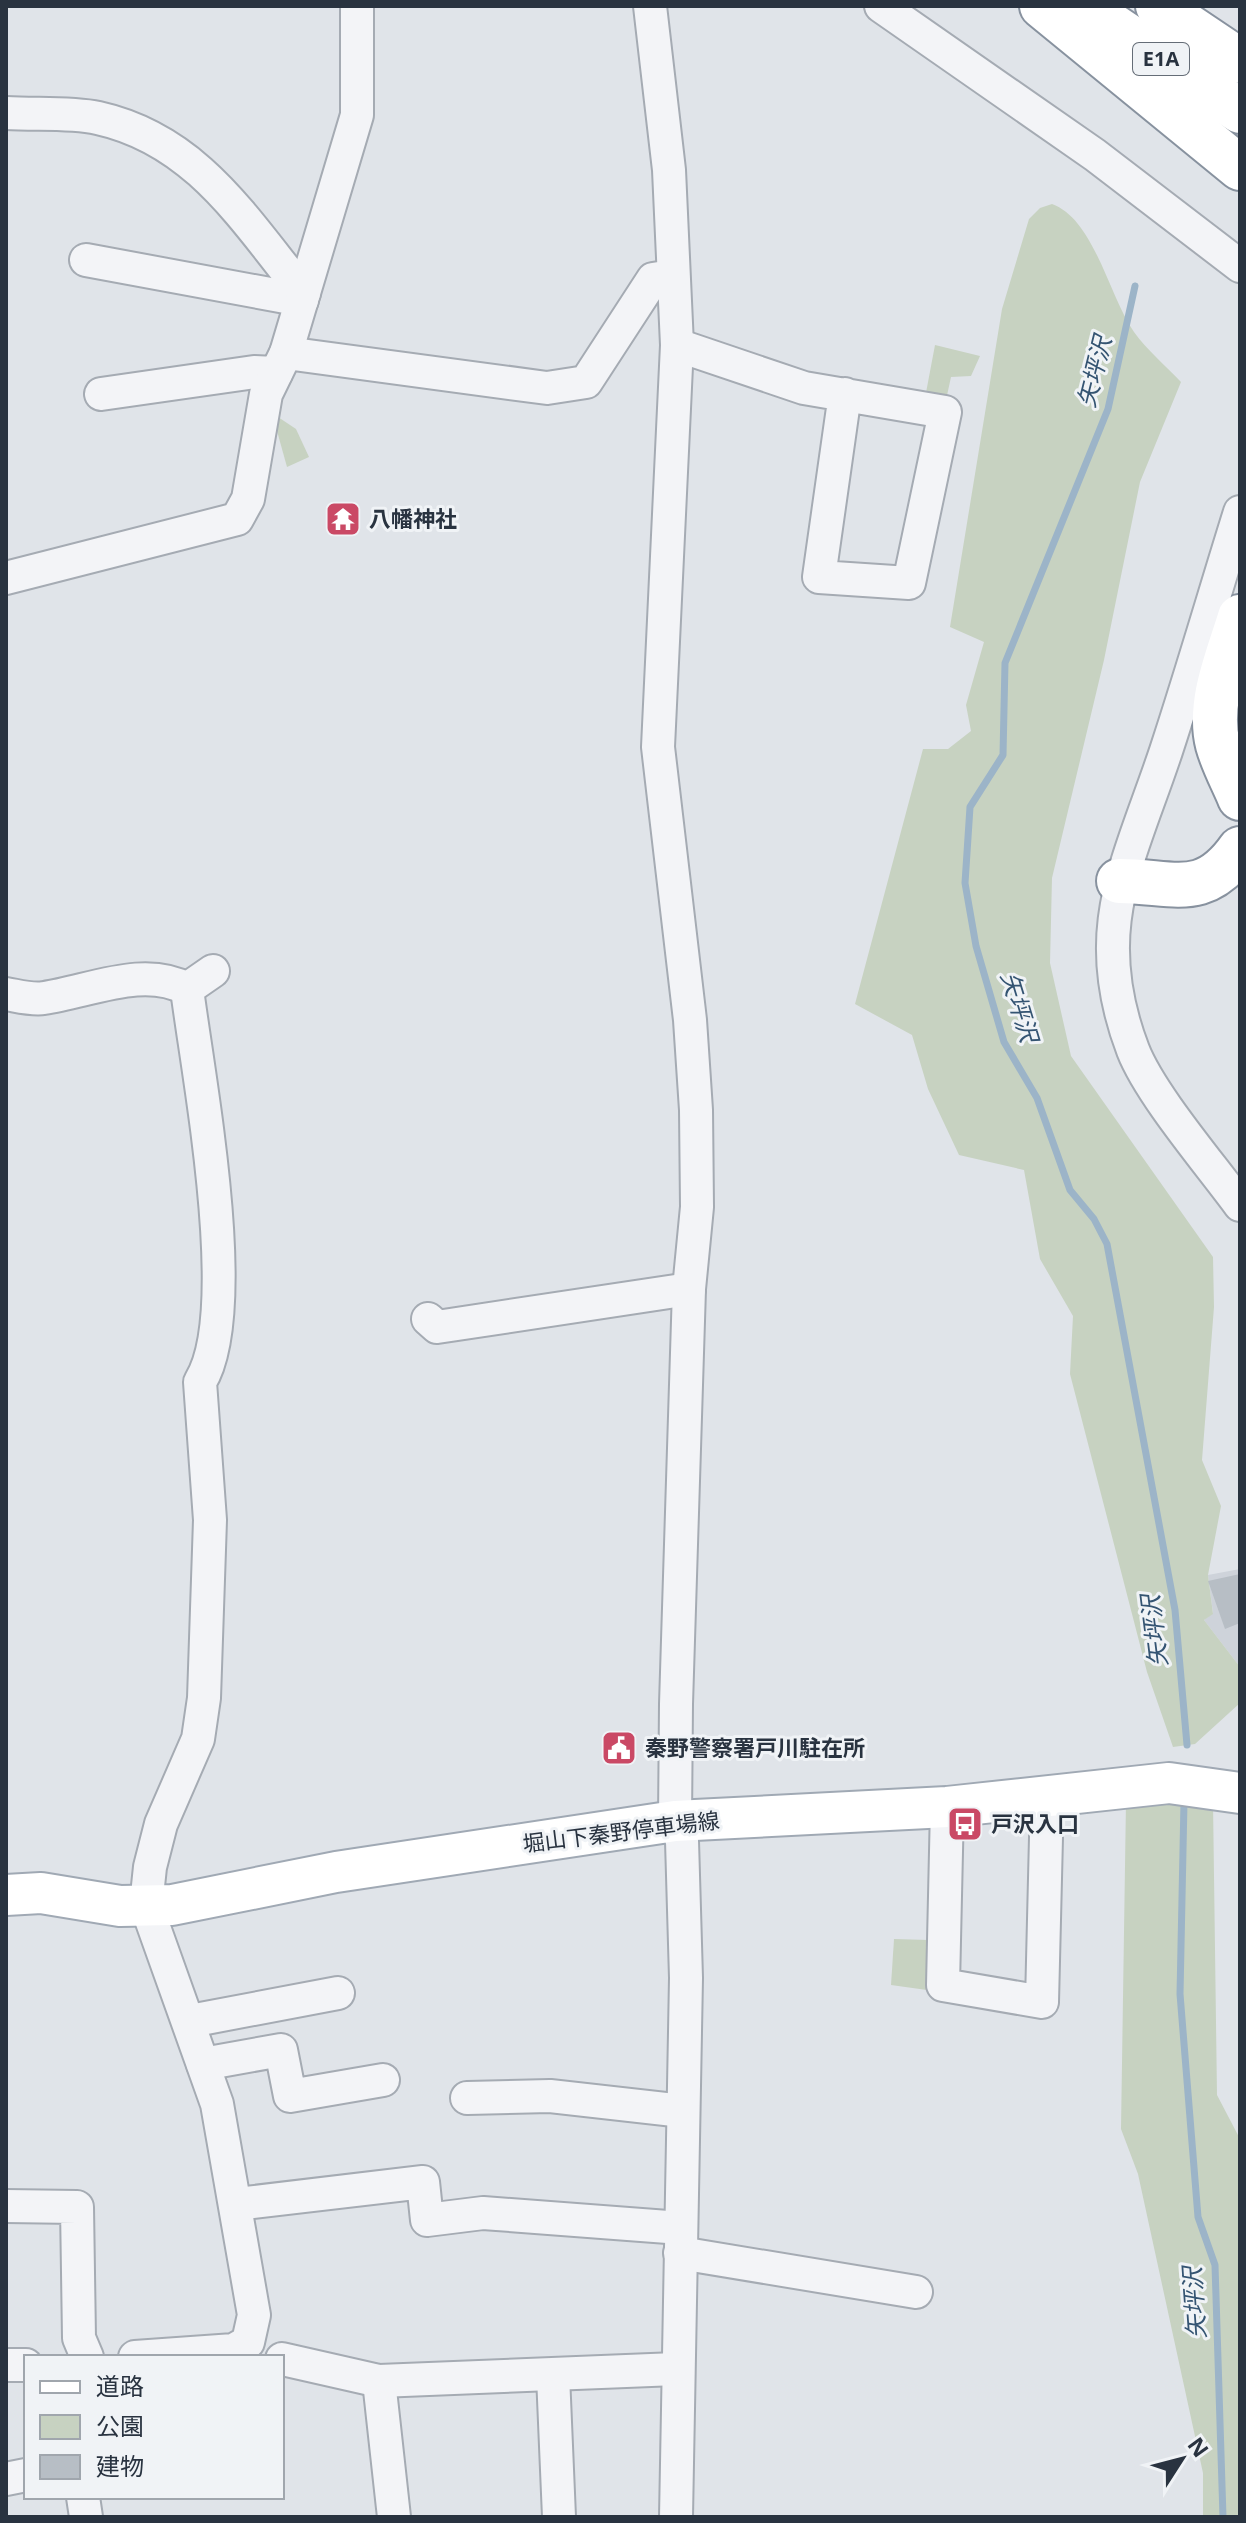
<svg xmlns="http://www.w3.org/2000/svg" width="1246" height="2523" viewBox="0 0 1246 2523" font-family="'Open Sans','Noto Sans JP',sans-serif">
	<style>
		.built { fill: #ced3da }
		.green { fill: #c7d2c1 }
		.lines { fill: none; stroke-linecap: round; stroke-linejoin: round }
		.stream { stroke: #9cb4c8; stroke-width: 7 }
		.building { fill: #b7bec5 }
		.minor-casing { stroke: #a5abb3; stroke-width: 36 }
		.major-casing { stroke: #a0a9b4; stroke-width: 44 }
		.highway-casing { stroke: #88929f; stroke-width: 48 }
		.minor { stroke: #f3f4f7; stroke-width: 32 }
		.major { stroke: #fff; stroke-width: 40 }
		.highway { stroke: #fff; stroke-width: 44 }
		.labels { text-anchor: middle; stroke-width: 6; stroke-linejoin: round; paint-order: stroke }
		.shield { fill: #f0f3f6; stroke: #656d77; stroke-width: 2 }
		.shield-label { font-size: 20px; font-weight: bold; fill: #293340 }
		.poi-label { font-size: 22px; font-weight: bold; fill: #293340; stroke: #f0f3f6; text-anchor: start }
		.street-label { font-size: 22px; fill: #293340; stroke: #f0f3f6 }
		.water-label { font-size: 24px; font-style: italic; fill: #345472; stroke: #f0f3f6 }
	</style>
	<rect width="100%" height="100%" fill="#e0e4e9"/>
	<polygon class="built" points="1240,1569 1240,1667 1204,1620 1213,1613 1208,1575"/>
	<g class="green">
		<path d="M 1052,204 C 1094,219 1109,296 1134,332 C 1147,350 1166,366 1181,382 L 1140,482 L 1104,660 L 1052,878 L 1050,963 L 1071,1056 L 1213,1257 L 1214,1307 L 1202,1460 L 1221,1506 L 1208,1575 L 1213,1614 L 1204,1620 L 1240,1667 L 1240,1703 L 1195,1744 L 1173,1747 L 1147,1672 L 1070,1374 L 1073,1316 L 1040,1259 L 1024,1170 L 959,1155 L 928,1089 L 912,1035 L 855,1004 L 923,749 L 948,749 L 971,731 L 966,705 L 984,642 L 950,627 L 1002,309 L 1029,219 L 1040,208 Z"/>
		<polygon points="935,345 980,356 971,376 951,377 946,400 925,398"/>
		<polygon points="272,413 296,429 309,457 287,467"/>
		<polygon points="1126,1801 1213,1802 1217,2095 1240,2139 1240,2517 1203,2517 1203,2473 1138,2174 1121,2129"/>
		<polygon points="894,1939 929,1940 934,1991 891,1985"/>
	</g>
	<g class="lines">
		<g class="stream">
			<polyline points="1135,286 1108,409 1005,663 1003,755 970,807 965,883 976,946 1004,1042 1037,1098 1070,1190 1094,1219 1107,1244 1175,1610 1187,1745"/>
			<polyline points="1184,1802 1180,1994 1198,2217 1215,2265 1223,2517"/>
		</g>
	</g>
	<polygon class="building" points="1240,1574 1240,1623 1225,1629 1208,1581"/>
	<g class="lines">
		<defs>
			<g id="minor">
				<polyline points="650,6 669,170 677,345 658,747 690,1020 696,1110 697,1207 689,1289 676,1704 675,1821 682,1841 686,1978 676,2517"/>
				<polyline points="881,6 1095,155 1240,266"/>
				<path d="M 6,113 C 36,115 69,112 98,118 C 197,140 244,220 304,293"/>
				<polyline points="86,260 302,300"/>
				<polyline points="677,345 804,388 945,412 909,583 819,577 845,394"/>
				<polyline points="286,353 547,388 586,382 653,279 672,276"/>
				<polyline points="101,394 254,372 276,373"/>
				<path d="M 1240,512 C 1215,592 1192,672 1166,751 C 1129,862 1087,930 1133,1050 C 1150,1094 1210,1164 1240,1205"/>
				<polyline points="6,578 237,519 248,499 266,394 286,353 357,115 357,6"/>
				<polyline points="187,989 213,971"/>
				<path d="M 6,994 C 18,996 32,1000 44,998 C 88,992 144,965 187,989"/>
				<polyline points="428,1319 437,1327 689,1289"/>
				<polyline points="947,1807 943,1985 1042,2002 1047,1796"/>
				<polyline points="190,2021 338,1993"/>
				<polyline points="203,2064 281,2050 290,2096 383,2080"/>
				<polyline points="467,2098 550,2096 683,2111"/>
				<polyline points="237,2204 423,2182 427,2220 483,2213 681,2228"/>
				<polyline points="6,2206 77,2207 79,2338 87,2357"/>
				<polyline points="680,2253 916,2292"/>
				<path d="M 135,2357 L 234,2350 L 248,2342 L 254,2315 L 217,2104 L 146,1905 L 150,1867 L 161,1824 L 198,1739 L 204,1698 L 210,1520 L 200,1382 C 244,1312 198,1076 187,989"/>
				<polyline points="282,2359 379,2381 676,2369"/>
				<polyline points="6,2365 26,2365"/>
				<polyline points="553,2375 559,2517"/>
				<polyline points="379,2381 394,2517"/>
				<polyline points="6,2479 26,2475"/>
				<polyline points="83,2497 86,2517"/>
			</g>
			<polyline id="major" points="6,1895 41,1893 120,1906 172,1905 336,1872 675,1821 947,1807 1169,1783 1240,1793"/>
			<g id="highway">
				<polyline points="1042,6 1240,168"/>
				<polyline points="1158,6 1240,61"/>
				<polyline points="1089,10 1240,111"/>
				<path d="M 1240,617 C 1228,657 1207,703 1218,745 C 1223,763 1233,781 1240,798"/>
				<path d="M 1119,881 C 1174,881 1203,901 1240,849"/>
			</g>
		</defs>
		<use href="#minor" class="minor-casing"/>
		<use href="#major" class="major-casing"/>
		<use href="#highway" class="highway-casing"/>
		<use href="#minor" class="minor"/>
		<use href="#major" class="major"/>
		<use href="#highway" class="highway"/>
	</g>
	<defs>
		<symbol id="temple-square" viewBox="-11 -11 22 22"><rect x="-9" y="-9" width="18" height="18" rx="4" fill="#ca4965" stroke="#f0f3f6"/><path d="M0-6L5-2H3V0L6.5 2.5H4V6H1.5V3h-3V6H-4V2.5H-6.5L-3 0V-2H-5Z" fill="#fff"/></symbol>
		<symbol id="civic-square" viewBox="-11 -11 22 22"><rect x="-9" y="-9" width="18" height="18" rx="4" fill="#ca4965" stroke="#f0f3f6"/><path d="M-.6-6.5H3V-4.5H.6V-3L4-1V1h2V6H-6V1h2V-1L-.6-3ZM-1.2 2.5V6h2.4V2.5Z" fill="#fff"/></symbol>
		<symbol id="bus-square" viewBox="-11 -11 22 22"><rect x="-9" y="-9" width="18" height="18" rx="4" fill="#ca4965" stroke="#f0f3f6"/><path d="M-5-6H5V4H4V6H2V4H-2V6H-4V4H-5ZM-3.5-4V0h7V-4ZM-3.5 1.2v1.5H-2V1.2ZM2 1.2v1.5H3.5V1.2Z" fill="#fff"/></symbol>
	</defs>
	<g fill-rule="evenodd">
		<use href="#temple-square" x="323" y="499" width="40" height="40"/>
		<use href="#civic-square" x="599" y="1728" width="40" height="40"/>
		<use href="#bus-square" x="945" y="1804" width="40" height="40"/>
	</g>
	<g class="labels">
		<rect class="shield" x="1133" y="43" width="56" height="32" rx="6"/>
		<g class="shield-label">
			<text x="1161" y="66">E1A</text>
		</g>
		<g class="poi-label">
			<text x="369" y="527">八幡神社</text>
			<text x="645" y="1756">秦野警察署戸川駐在所</text>
			<text x="991" y="1832">戸沢入口</text>
		</g>
		<g class="street-label">
			<text transform="translate(621 1832) rotate(-7)" y="8">堀山下秦野停車場線</text>
		</g>
		<g class="water-label">
			<text transform="translate(1095 372) rotate(-76)" y="8">矢坪沢</text>
			<text transform="translate(1019 1007) rotate(73)" y="8">矢坪沢</text>
			<text transform="translate(1155 1631) rotate(-97)" y="8">矢坪沢</text>
			<text transform="translate(1195 2303) rotate(-94)" y="8">矢坪沢</text>
		</g>
	</g>
	<rect width="1246" height="2523" fill="none" stroke="#293340" stroke-width="16"/>
	<rect x="24" y="2355" width="260" height="144" fill="#f0f3f6" stroke="#a0a6ad" stroke-width="2"/>
	<rect x="40" y="2381" width="40" height="12" fill="#ffffff" stroke="#a0a6ad" stroke-width="2"/>
	<text x="96" y="2395" font-size="24" fill="#293340">道路</text>
	<rect x="40" y="2415" width="40" height="24" fill="#c7d2c1" stroke="#a0a6ad" stroke-width="2"/>
	<text x="96" y="2435" font-size="24" fill="#293340">公園</text>
	<rect x="40" y="2455" width="40" height="24" fill="#b7bec5" stroke="#a0a6ad" stroke-width="2"/>
	<text x="96" y="2475" font-size="24" fill="#293340">建物</text>
	<g transform="translate(1182 2459) rotate(54)" stroke="#f0f3f6" stroke-width="6" paint-order="stroke">
	<path d="M0-6L14 30L0 20L-14 30Z" fill="#293340"/>
	<text y="-12" font-size="22" font-weight="bold" text-anchor="middle" fill="#293340">N</text>
	</g>
</svg>
